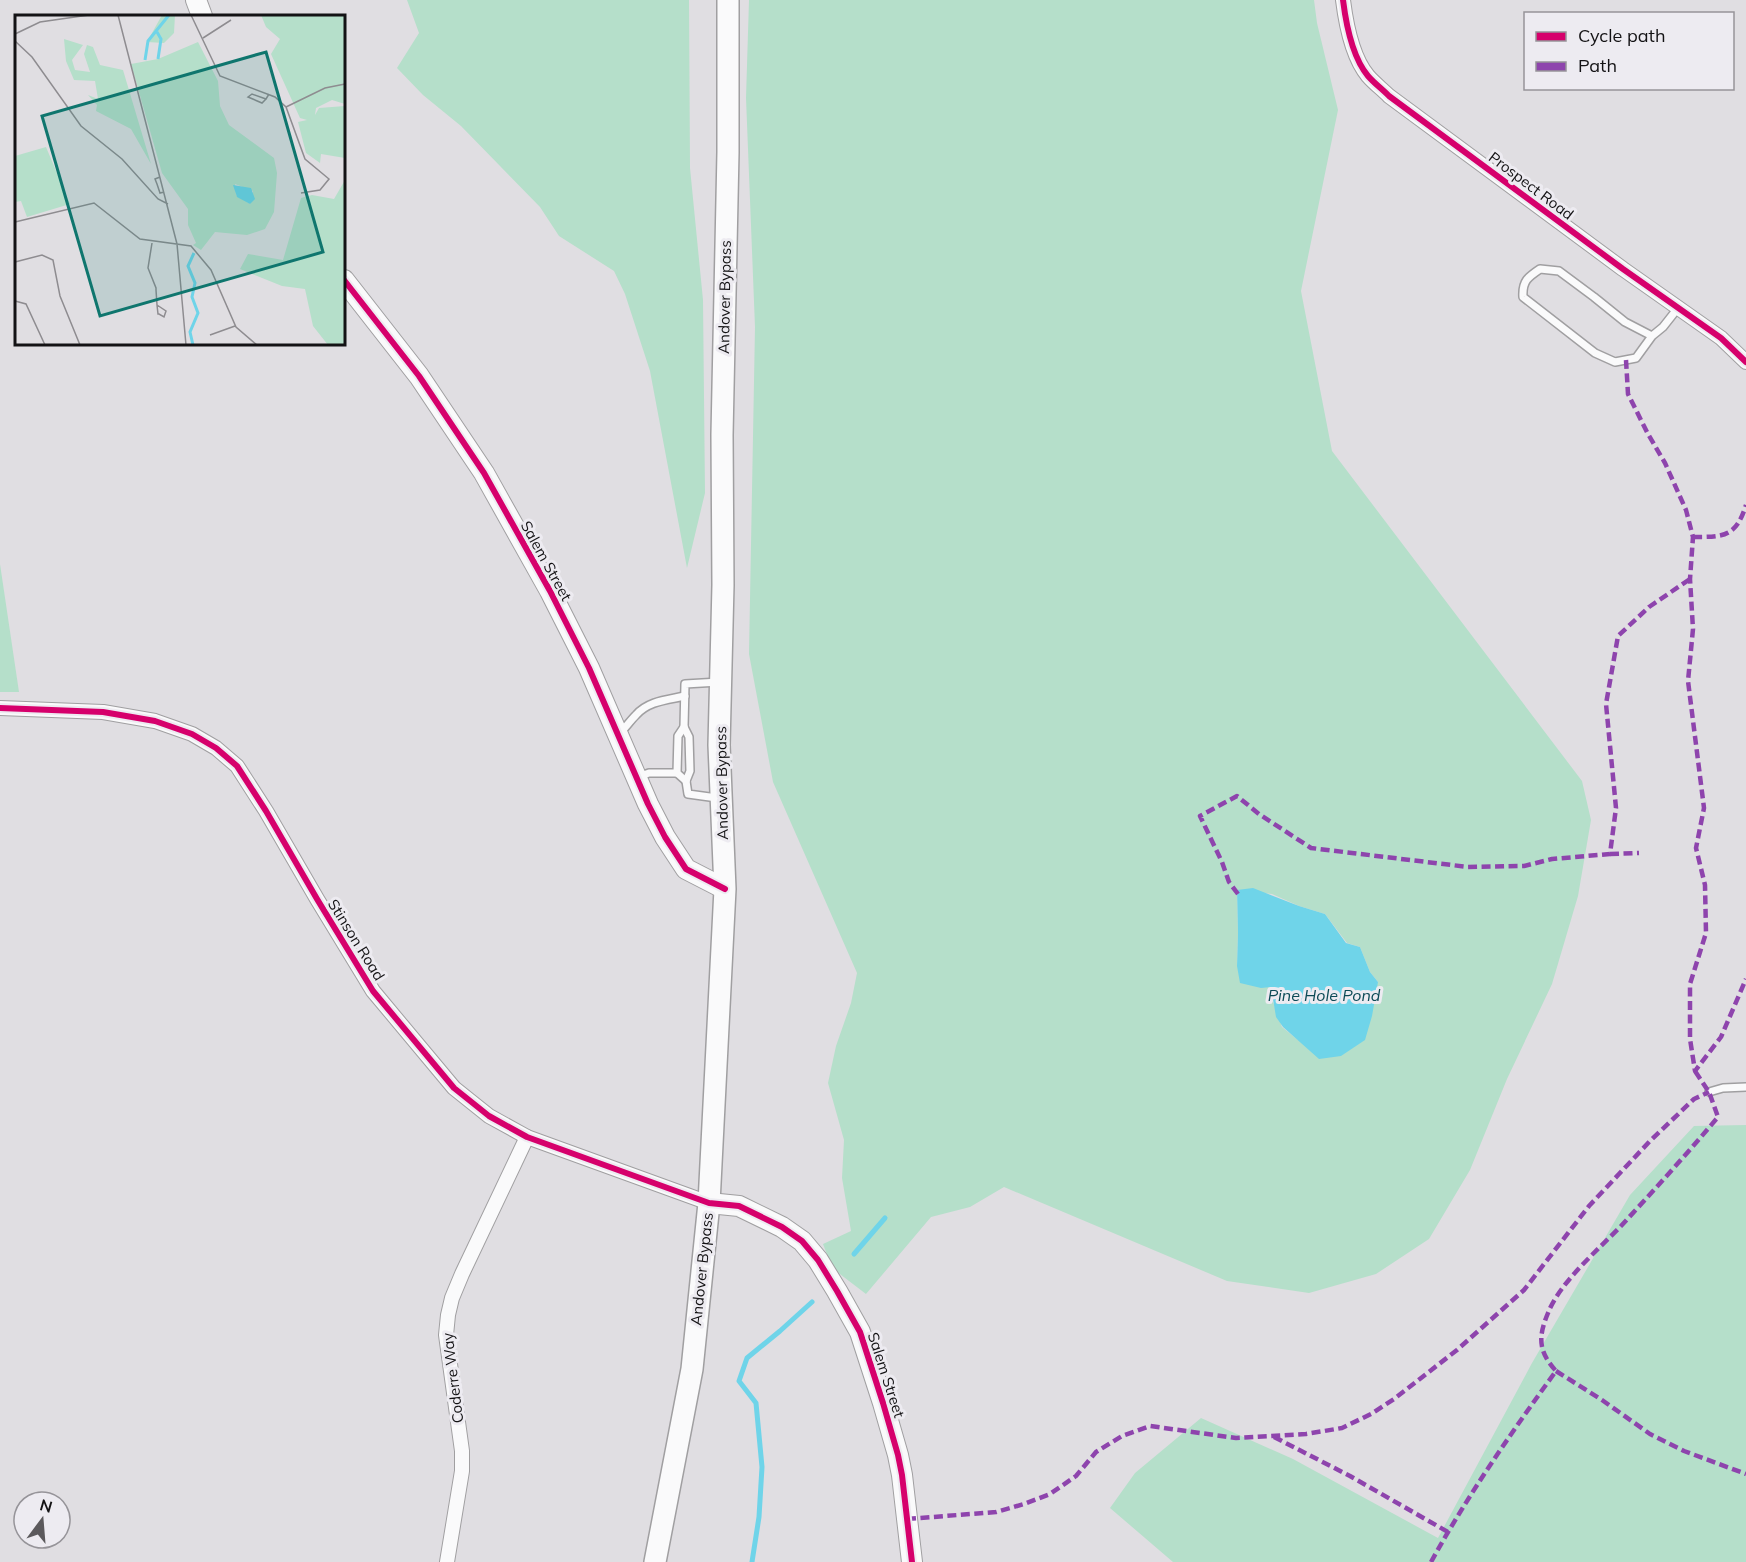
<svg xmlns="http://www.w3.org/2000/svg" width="1746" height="1562" viewBox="0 0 1746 1562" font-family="Mulish,sans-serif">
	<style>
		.green { fill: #b5dfca; fill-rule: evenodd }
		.water { fill: #6fd4e9 }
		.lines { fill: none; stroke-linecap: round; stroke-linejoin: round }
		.stream { stroke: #6fd4e9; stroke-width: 5 }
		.lane-casing { stroke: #a09fa1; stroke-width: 10 }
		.street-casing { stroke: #a09fa1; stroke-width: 16 }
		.secondary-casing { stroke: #a09fa1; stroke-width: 22 }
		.primary-casing { stroke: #a09fa1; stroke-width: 24 }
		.lane { stroke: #fafafb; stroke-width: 7 }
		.street { stroke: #fafafb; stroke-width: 14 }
		.secondary { stroke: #fafafb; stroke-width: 20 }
		.primary { stroke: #fafafb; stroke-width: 21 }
		.quiet { stroke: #8e44ad; stroke-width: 4.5; stroke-dasharray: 9 4.5; stroke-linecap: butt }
		.cycleway-casing { stroke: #edebf1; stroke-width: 10 }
		.cycleway { stroke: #d6006c; stroke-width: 6 }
		.labels { text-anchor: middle; stroke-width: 6; stroke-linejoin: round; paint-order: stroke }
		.street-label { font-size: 15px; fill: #131214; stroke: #edebf1 }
		.water-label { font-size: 16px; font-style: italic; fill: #0b4955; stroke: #edebf1 }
		.inset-river { fill: none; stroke: #6fd4e9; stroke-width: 3 }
		.inset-road { fill: none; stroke: #8e8c90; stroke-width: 1.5 }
		.view { fill: #0f766e; fill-opacity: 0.15; stroke: #0f766e; stroke-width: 3 }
		.inset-edge { fill: none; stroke: #131214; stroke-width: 3 }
	</style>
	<rect width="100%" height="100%" fill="#e0dee2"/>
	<g class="green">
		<polygon points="407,0 689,0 690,168 703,300 705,493 687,568 650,371 625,294 614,271 559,236 540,207 461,126 423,95 397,68 419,33"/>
		<path d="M 749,0 L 1314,0 L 1317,23 L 1338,110 L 1301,291 L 1332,451 L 1582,781 L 1591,820 L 1578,896 L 1552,984 L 1507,1079 L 1470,1170 L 1429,1239 L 1376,1274 L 1309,1293 L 1227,1281 L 1004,1187 L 970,1207 L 931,1217 L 866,1294 L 832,1268 L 823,1244 L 851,1231 L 842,1178 L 844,1140 L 828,1083 L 836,1046 L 851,1003 L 857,973 L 773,782 L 749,654 L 755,327 L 746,98 ZM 1237,890 L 1272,894 L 1299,906 L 1325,914 L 1347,943 L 1360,947 L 1370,972 L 1378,982 L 1298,1040 L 1282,1027 L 1273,1002 L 1271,987 L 1237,966 L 1238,933 Z"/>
		<polygon points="0,564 19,692 0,692"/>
		<polygon points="1746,1125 1746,1562 1173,1562 1110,1508 1135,1473 1201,1418 1293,1459 1438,1538 1532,1363 1630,1195 1694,1126"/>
	</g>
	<polygon class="water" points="1253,888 1299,906 1325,914 1346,943 1360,947 1370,972 1378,982 1372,1016 1365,1040 1341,1056 1319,1059 1283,1027 1276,1017 1271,987 1261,988 1240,983 1237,966 1238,933 1237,890"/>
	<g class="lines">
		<g class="stream">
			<polyline points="854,1254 885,1218"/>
			<polyline points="752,1562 759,1517 762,1467 756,1403 739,1381 747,1358 780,1331 812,1302"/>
		</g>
		<defs>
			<g id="lane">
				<path d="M 1652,336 L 1636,358 L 1615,362 L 1595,353 L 1523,297 C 1522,281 1528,277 1540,269 L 1559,271 L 1594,297 L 1625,322 L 1652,336 L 1663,327 L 1678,308"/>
				<polyline points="684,727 678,736 677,773 686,781"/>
				<path d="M 620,733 C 626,727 630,721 636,715 C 648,701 667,700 685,696"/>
				<polyline points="638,777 649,773 677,773"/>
				<polyline points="717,798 688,794 686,781 690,771 689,737 684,727 685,684 719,682"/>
				<polyline points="1709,1092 1723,1088 1746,1087"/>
			</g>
			<g id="street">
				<path d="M 1343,0 C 1346,24 1352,57 1368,76 C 1374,83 1382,89 1389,96 L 1623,269 L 1721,338 L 1746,362"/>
				<polyline points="0,708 103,712 155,721 192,734 216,748 237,766 266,811 317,899 373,991 454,1088 489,1116 527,1137 709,1203"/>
				<polyline points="447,1562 462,1471 462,1451 446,1335 448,1315 452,1298 462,1274 527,1137"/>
			</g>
			<g id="secondary">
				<polyline points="196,0 202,16"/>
				<polyline points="344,280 419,376 484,473 550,591 589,668 648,804 665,837 686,869 725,889"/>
				<polyline points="709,1203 739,1206 782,1227 802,1241 818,1260 837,1291 860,1332 883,1403 898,1455 902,1475 912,1562"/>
			</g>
			<polyline id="primary" points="655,1562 692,1369 709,1203 725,889 719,745 723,585 722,435 728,152 728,0"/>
		</defs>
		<use href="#lane" class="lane-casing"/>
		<use href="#street" class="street-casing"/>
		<use href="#secondary" class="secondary-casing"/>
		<use href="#primary" class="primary-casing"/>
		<use href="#lane" class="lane"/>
		<use href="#street" class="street"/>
		<use href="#secondary" class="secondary"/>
		<use href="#primary" class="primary"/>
		<g class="quiet">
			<polyline points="1626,360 1628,394 1648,434 1665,463 1686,510 1693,537 1690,579 1693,629 1688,681 1704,808 1696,848 1705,885 1706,933 1690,984 1690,1039 1695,1071 1721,1037 1746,979"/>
			<path d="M 1693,537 C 1724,537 1736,537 1746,505"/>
			<polyline points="1610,854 1639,853"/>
			<polyline points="1238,894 1229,882 1222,862 1200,816 1237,796 1259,814 1311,848 1468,867 1524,866 1552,859 1610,854 1616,808 1606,704 1618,636 1649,607 1690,579"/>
			<polyline points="1556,1371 1602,1400 1650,1434 1684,1451 1746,1474"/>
			<polyline points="1274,1437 1350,1476 1448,1532"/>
			<polyline points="907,1519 996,1512 1024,1504 1050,1494 1076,1476 1096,1452 1122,1436 1150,1426 1236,1438 1306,1434 1342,1428 1371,1414 1394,1399 1457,1350 1524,1290 1589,1206 1650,1141 1694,1099 1709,1092"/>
			<path d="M 1431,1562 C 1468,1495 1511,1433 1556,1371 C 1538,1351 1538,1337 1548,1313 C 1560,1282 1598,1250 1621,1226 C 1654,1190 1687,1154 1718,1117 L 1709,1092 L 1695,1071"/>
		</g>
		<defs>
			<g id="cycleway">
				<path d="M 1343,0 C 1346,24 1352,57 1368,76 C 1374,83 1382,89 1389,96 L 1623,269 L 1721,338 L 1746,362"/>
				<polyline points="344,280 419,376 484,473 550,591 589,668 648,804 665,837 686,869 725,889"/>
				<polyline points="0,708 103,712 155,721 192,734 216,748 237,766 266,811 317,899 373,991 454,1088 489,1116 527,1137 709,1203 739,1206 782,1227 802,1241 818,1260 837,1291 860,1332 883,1403 898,1455 902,1475 912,1562"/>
			</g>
		</defs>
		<use href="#cycleway" class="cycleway-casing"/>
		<use href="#cycleway" class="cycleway"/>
	</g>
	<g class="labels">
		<g class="street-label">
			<text transform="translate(1531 186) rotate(37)" y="5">Prospect Road</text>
			<text transform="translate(725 297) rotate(-89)" y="5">Andover Bypass</text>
			<text transform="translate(546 561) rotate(61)" y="5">Salem Street</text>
			<text transform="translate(722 783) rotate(-91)" y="5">Andover Bypass</text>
			<text transform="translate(356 940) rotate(58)" y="5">Stinson Road</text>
			<text transform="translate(702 1269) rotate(-84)" y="5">Andover Bypass</text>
			<text transform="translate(886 1375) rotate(72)" y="5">Salem Street</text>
			<text transform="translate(453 1378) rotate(-97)" y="5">Coderre Way</text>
		</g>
		<g class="water-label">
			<text x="1324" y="1001">Pine Hole Pond</text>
		</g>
	</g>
	<g transform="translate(15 15)">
		<rect width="330" height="330" fill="#e0dee2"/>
		<path d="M 147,0 L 160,0 L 159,18 L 149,28 L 132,27 ZM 246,0 L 330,0 L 330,89 L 317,85 L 301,93 L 300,100 L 304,93 L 330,91 L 330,143 L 306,139 L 305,148 L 291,138 L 283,107 L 292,105 L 285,103 L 256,39 L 265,24 L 251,12 ZM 49,24 L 68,30 L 57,45 L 60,55 L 75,57 L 69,39 L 72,30 L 78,32 L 85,50 L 108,55 L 136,149 L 116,114 L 81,96 L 82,90 L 73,80 L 83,84 L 80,66 L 59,65 L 51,46 ZM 183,27 L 203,66 L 205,91 L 214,110 L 259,143 L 262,158 L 259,197 L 250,214 L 232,220 L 200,217 L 186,235 L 178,230 L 181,228 L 173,210 L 173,194 L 147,158 L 116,49 L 143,44 ZM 220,169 L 238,176 L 235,189 L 221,180 ZM 31,132 L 55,189 L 12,202 L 6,186 L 0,187 L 0,141 ZM 330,165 L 330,330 L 313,330 L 298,311 L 290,274 L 267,271 L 225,254 L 233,239 L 268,245 L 286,183 L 297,180 L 319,184 Z" fill="#b5dfca" fill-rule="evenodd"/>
		<path d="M 218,170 L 236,173 L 240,184 L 235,189 L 222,182 Z" fill="#6fd4e9"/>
		<path class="inset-river" d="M 142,17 L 146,24 L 143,44M 130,45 L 133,26 L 154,0M 178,330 L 175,317 L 183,298 L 177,282 L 180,268 L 173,251 L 179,238"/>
		<path class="inset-road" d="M 103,0 L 162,229 L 171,330M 176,0 L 205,61 L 260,82 L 271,92 L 290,144 L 314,164 L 305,175 L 286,178M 0,19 L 25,7 L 74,0M 188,23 L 216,5M 0,26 L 17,42 L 66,111 L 107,144 L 143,184 L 153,189M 251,84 L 247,88 L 233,82 L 237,79 L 251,84 L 254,79M 271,92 L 310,73 L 330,69M 145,162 L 140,164 L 142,169 L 145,178 L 149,177M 0,207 L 79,188 L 125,224 L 176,231 L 196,255 L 221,312 L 242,330M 137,228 L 133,253 L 141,273 L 141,275 L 142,290 L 143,299 L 144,299 L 149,302 L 151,296 L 142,290M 0,247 L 27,240 L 38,245 L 45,281 L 65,330M 0,286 L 11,289 L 30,330M 195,320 L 220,311"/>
		<path class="view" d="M 251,37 L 308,237 L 85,301 L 27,101 Z"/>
		<rect width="330" height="330" class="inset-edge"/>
	</g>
	<rect x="1524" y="12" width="210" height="78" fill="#edebf1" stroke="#969499" stroke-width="1.5"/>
	<rect x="1536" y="32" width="30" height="9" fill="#d6006c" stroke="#969499" stroke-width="1.5"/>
	<text x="1578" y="42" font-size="18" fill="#131214">Cycle path</text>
	<rect x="1536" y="62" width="30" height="9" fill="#8e44ad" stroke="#969499" stroke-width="1.5"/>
	<text x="1578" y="72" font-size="18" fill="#131214">Path</text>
	<g transform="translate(42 1520) rotate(16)"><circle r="28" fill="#edebf1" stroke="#969499" stroke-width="1.5"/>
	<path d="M0-4.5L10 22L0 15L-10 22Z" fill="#5b595c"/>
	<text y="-9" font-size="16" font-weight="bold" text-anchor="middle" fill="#131214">N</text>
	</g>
</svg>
